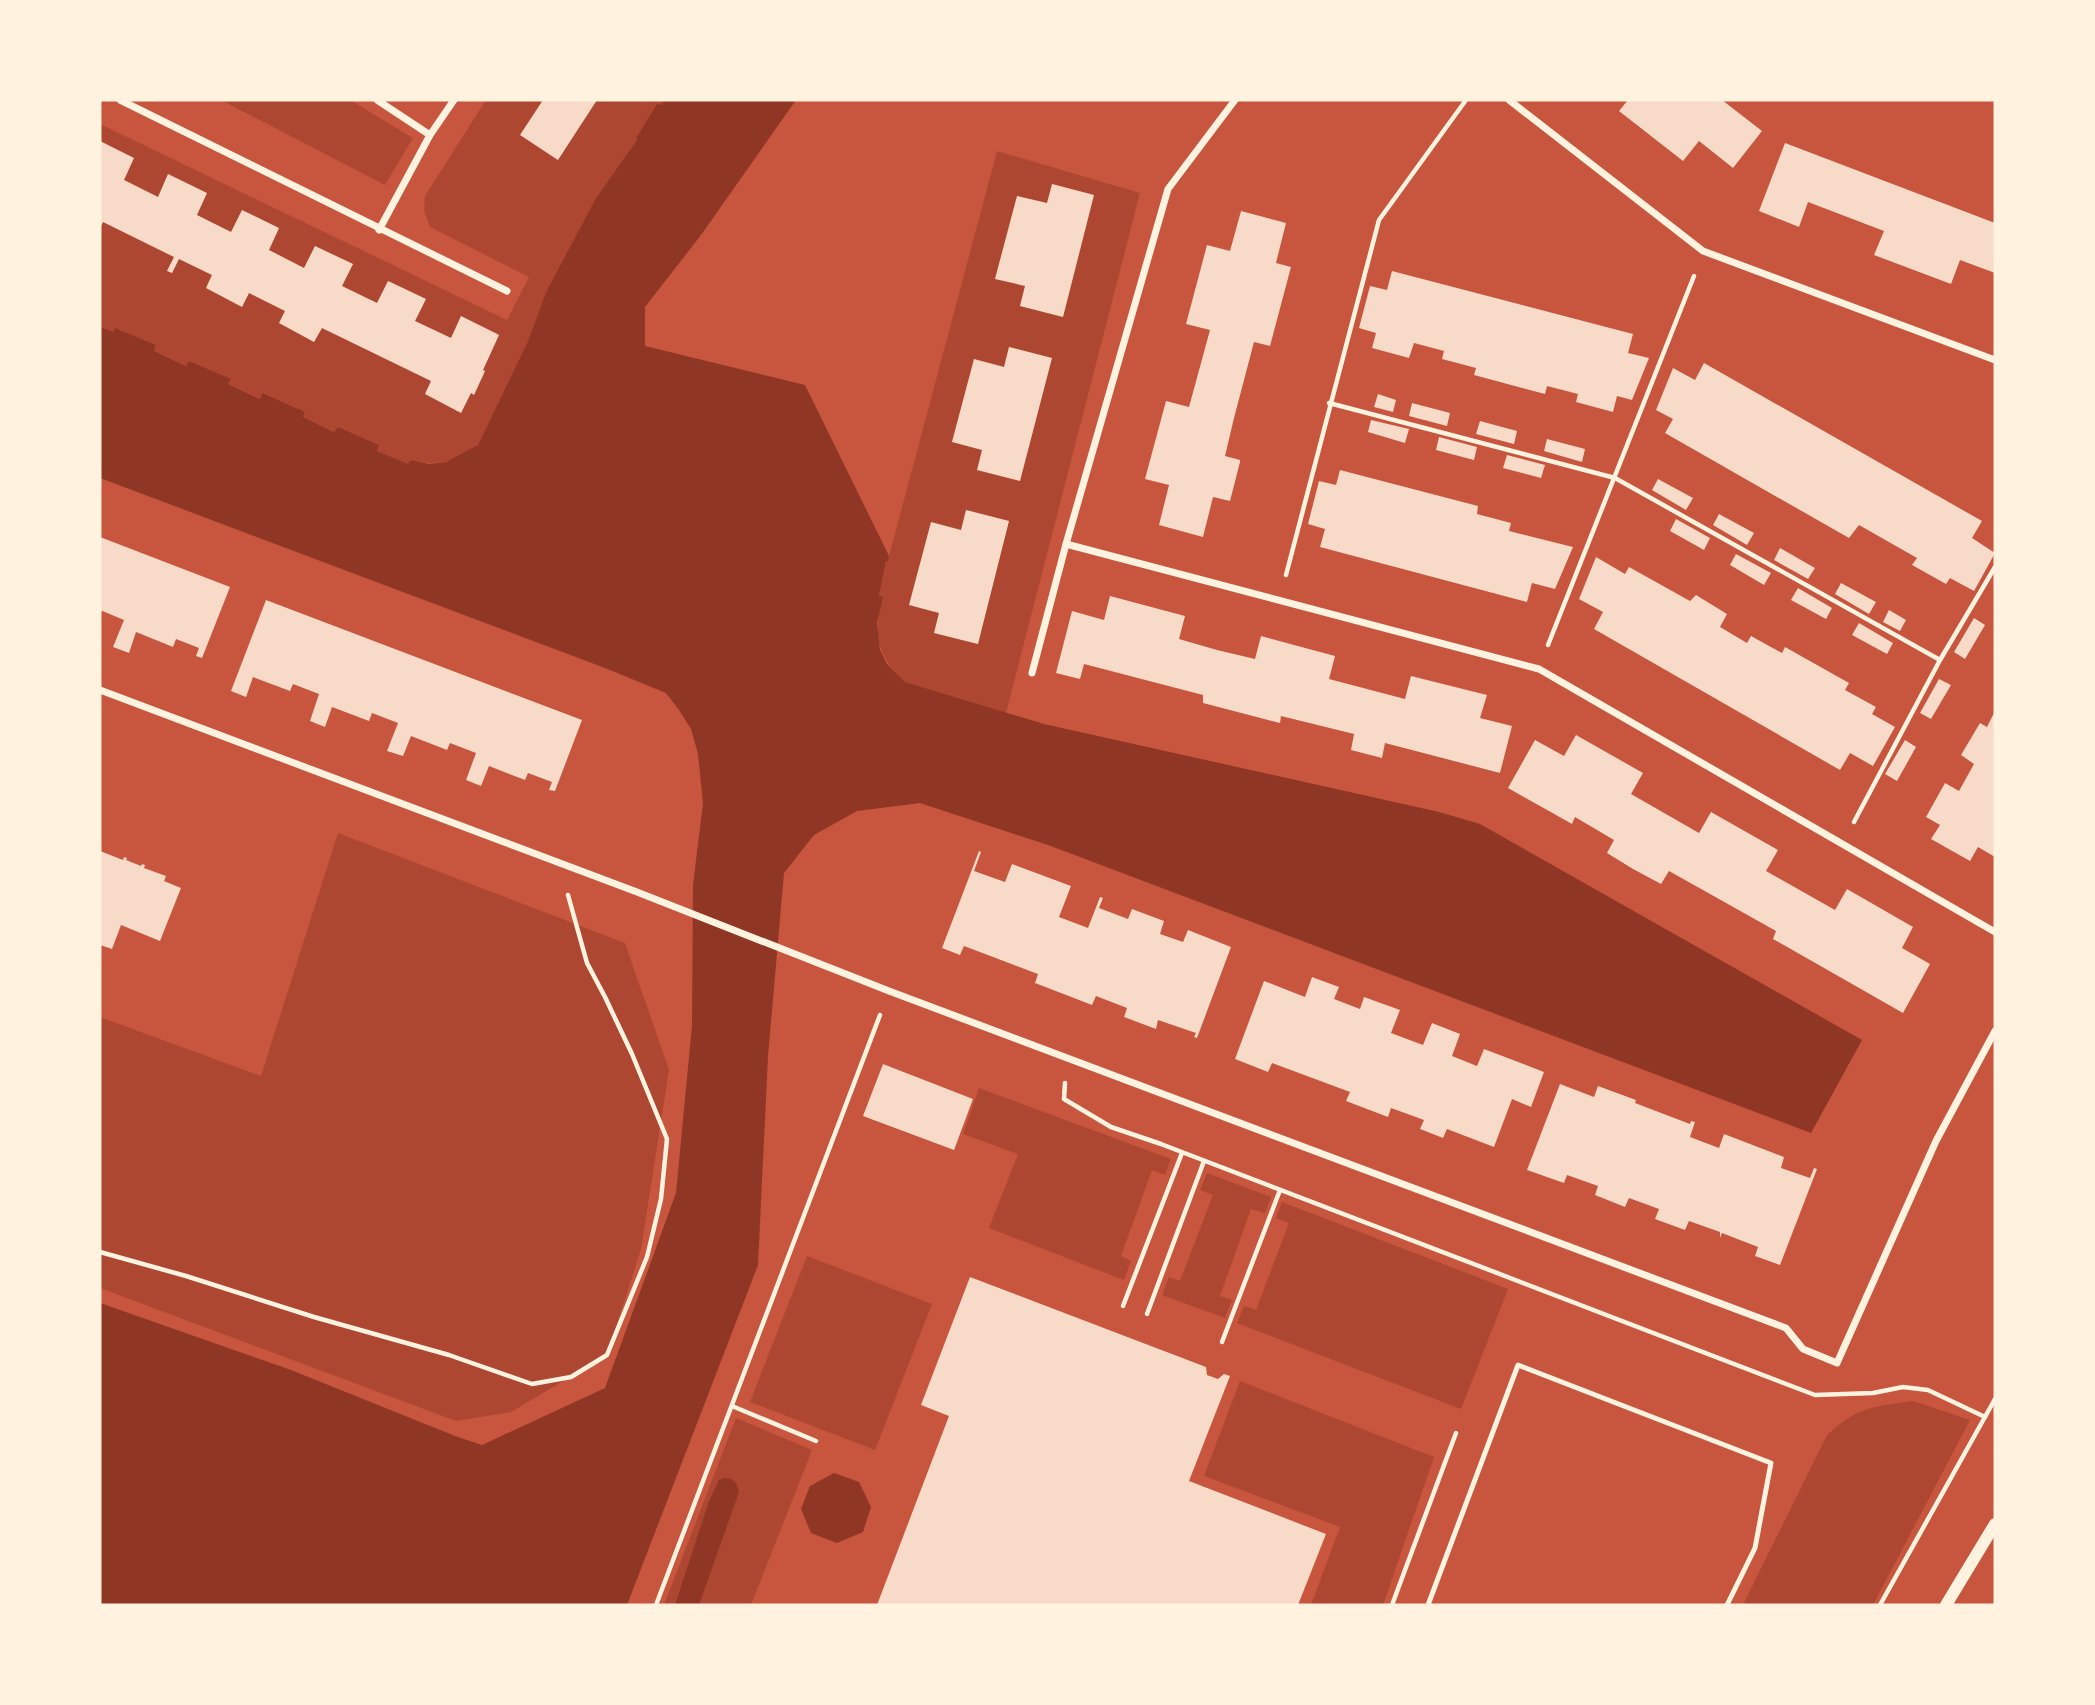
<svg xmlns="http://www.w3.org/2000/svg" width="2095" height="1705" viewBox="0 0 2095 1705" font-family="Mulish,sans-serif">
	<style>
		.green { fill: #ae4732; fill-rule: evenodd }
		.water { fill: #8f3625 }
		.building { fill: #f7dbc8 }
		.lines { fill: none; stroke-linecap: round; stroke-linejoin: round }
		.path { stroke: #fff3e0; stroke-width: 4.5 }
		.service { stroke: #fff3e0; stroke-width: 5 }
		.minor { stroke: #fff3e0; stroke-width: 7 }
		.tertiary { stroke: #fff3e0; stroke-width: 12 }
	</style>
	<rect width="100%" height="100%" fill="#c8553d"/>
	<g class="green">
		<polygon points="221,100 350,100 413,138 385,185"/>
		<path d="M 486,100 L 542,101 L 520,135 L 557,160 L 597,100 L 664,100 L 661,105 L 657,104 L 636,138 L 637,140 L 596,198 L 547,290 L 528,341 L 478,445 C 452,461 442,467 411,460 L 409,465 L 377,451 L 379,445 L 338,427 L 335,432 L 303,417 L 305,412 L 264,393 L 261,399 L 228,384 L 230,379 L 189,361 L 187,366 L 154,351 L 156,345 L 115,328 L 113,333 L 100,327 L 100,228 L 103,222 L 174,257 L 167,270 L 172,273 L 179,259 L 212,275 L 206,288 L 233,301 L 233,303 L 242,307 L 249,293 L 285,311 L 279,323 L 314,342 L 322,328 L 431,381 L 426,394 L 461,413 L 471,393 L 474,394 L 485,372 L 483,370 L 499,334 L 461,316 L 451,338 L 415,321 L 426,299 L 389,281 L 377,303 L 342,286 L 353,264 L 315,246 L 304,268 L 269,250 L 279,228 L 231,232 L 124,180 L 133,158 L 100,141 L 100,124 L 507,320 L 529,277 L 430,227 L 424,211 L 425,196 Z"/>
		<path d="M 997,151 L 1140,193 L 1006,713 L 905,682 C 876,655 874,635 882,598 L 879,597 L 886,560 L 888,560 ZM 1053,184 L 1094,195 L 1063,317 L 1020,306 L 1025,286 L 995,278 L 1017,196 L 1047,203 ZM 1009,347 L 1052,358 L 1020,481 L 982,450 L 952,441 L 974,359 L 1004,367 ZM 967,510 L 1009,521 L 977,644 L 934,633 L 939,613 L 909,605 L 961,530 Z"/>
		<polygon points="338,833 625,943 669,1070 641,1249 607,1355 511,1412 456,1421 100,1288 100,1017 261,1076"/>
		<polygon points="979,1088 1171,1159 1165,1175 1152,1170 1121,1256 1131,1261 1124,1280 989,1228 1018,1154 963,1134"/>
		<polygon points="1207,1173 1271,1197 1265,1213 1251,1209 1220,1296 1232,1300 1225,1318 1162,1295 1169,1277 1180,1281 1213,1195 1200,1190"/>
		<polygon points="1282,1202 1508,1289 1461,1409 1237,1323 1244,1306 1256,1310 1289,1223 1276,1218"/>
		<polygon points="807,1256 932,1304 875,1450 750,1402"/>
		<polygon points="1240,1381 1434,1457 1383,1605 1311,1605 1340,1527 1204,1476"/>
		<path d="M 1913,1401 L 1970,1420 L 1873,1605 L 1743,1605 L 1827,1435 C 1859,1406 1872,1407 1913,1401 Z"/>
		<polygon points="736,1418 812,1450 751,1605 664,1605"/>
	</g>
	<g class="water">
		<polygon points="664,100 796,100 701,235 645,307 645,346 805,385 889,556 888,561 886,561 879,596 883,597 877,623 880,650 887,664 905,682 1044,724 1439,812 1480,824 1862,1040 1811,1133 1048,845 920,803 857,811 814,835 784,873 768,1056 758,1265 627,1605 100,1605 100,1303 291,1370 455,1436 482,1445 605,1388 676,1193 692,1026 693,885 703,803 698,754 691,729 679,710 666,693 605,668 100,478 100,327 113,332 115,328 156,345 154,351 186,366 189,361 231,379 228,384 260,399 263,393 305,412 303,417 334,432 338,427 379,445 377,451 408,464 411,460 429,464 446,462 478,445 528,341 547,290 596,198 637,140 636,138 657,104 661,105"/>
		<polygon points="834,1473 859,1482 871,1507 863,1532 837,1543 811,1533 801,1509 810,1486"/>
		<path d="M 724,1478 C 734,1478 737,1483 739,1492 L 699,1605 L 675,1605 L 709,1501 L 719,1480 Z"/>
	</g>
	<g class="building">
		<polygon points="543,100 597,100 558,160 520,135"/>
		<polygon points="1628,100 1722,100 1762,131 1733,168 1699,141 1683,161 1619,111"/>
		<polygon points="100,141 134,158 124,180 158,197 168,174 207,193 197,215 231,232 242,210 279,228 269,250 304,268 315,246 353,264 342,286 377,303 388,281 426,299 415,321 451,338 461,316 499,335 483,370 485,371 474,395 471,393 461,413 425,394 431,381 322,328 314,342 279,323 285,311 249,293 242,307 206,288 212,275 179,259 172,273 167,271 174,257 103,222 100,228"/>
		<polygon points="1785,143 1995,223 1995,273 1960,260 1951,284 1874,255 1884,231 1808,202 1799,227 1759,211"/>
		<polygon points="1052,184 1094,195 1063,317 1020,306 1025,286 995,279 1017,196 1047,203"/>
		<polygon points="1241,211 1286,223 1276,263 1291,267 1270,346 1254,342 1234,418 1225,456 1240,460 1240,462 1230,501 1213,497 1203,537 1159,525 1169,485 1145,479 1166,401 1189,407 1210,330 1186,324 1207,245 1230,251"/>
		<polygon points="1392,271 1633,334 1628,353 1649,358 1632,400 1617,396 1613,412 1576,402 1578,394 1547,386 1545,394 1474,375 1476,368 1442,359 1444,351 1414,343 1409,358 1372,348 1376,333 1359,328 1370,286 1387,290"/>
		<polygon points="1009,347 1052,358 1020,481 977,470 982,450 952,442 974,359 1004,367"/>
		<polygon points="1704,363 1982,521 1972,538 1995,553 1974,591 1950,578 1946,584 1912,565 1917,558 1859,525 1849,538 1665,433 1673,419 1656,410 1673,368 1695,380"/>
		<polygon points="1378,394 1396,400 1393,412 1374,407"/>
		<polygon points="1412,403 1450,413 1447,426 1409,416"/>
		<polygon points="1371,420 1409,429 1405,443 1368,432"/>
		<polygon points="1480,421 1517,431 1514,444 1476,434"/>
		<polygon points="1439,437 1477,447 1474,460 1436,450"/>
		<polygon points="1547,439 1585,449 1582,462 1544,451"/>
		<polygon points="1507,455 1545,465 1541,478 1503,468"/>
		<polygon points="1340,470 1478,506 1477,514 1511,523 1509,531 1573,547 1555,589 1532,583 1527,602 1320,547 1325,529 1308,524 1319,481 1336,485"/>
		<polygon points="1658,479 1693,498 1686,510 1652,490"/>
		<polygon points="966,510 1009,521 978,644 934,633 939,613 909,605 931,522 961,530"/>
		<polygon points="1719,514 1754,533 1747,545 1713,525"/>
		<polygon points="1676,519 1710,538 1704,550 1670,531"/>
		<polygon points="100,537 230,587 202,658 196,656 199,648 176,639 173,647 136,632 129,653 113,647 124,620 100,610"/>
		<polygon points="1780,548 1815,568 1808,579 1774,560"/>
		<polygon points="1736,554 1771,573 1764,585 1730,565"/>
		<polygon points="1596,557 1625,574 1629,567 1690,601 1696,595 1727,614 1720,627 1747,643 1751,636 1782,653 1785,647 1849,683 1845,690 1876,707 1872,714 1895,727 1873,766 1850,753 1840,770 1594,629 1603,612 1579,599"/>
		<polygon points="1841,583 1876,602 1869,614 1835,594"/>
		<polygon points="1798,588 1832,608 1826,619 1791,600"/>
		<polygon points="1110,596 1185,616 1179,639 1217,650 1255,659 1261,636 1335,656 1329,679 1405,699 1411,676 1487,695 1480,718 1512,726 1500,773 1385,743 1382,758 1351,750 1354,734 1281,716 1280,723 1203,703 1203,695 1084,664 1080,679 1056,673 1072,611 1104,620"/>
		<polygon points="266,600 582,720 555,791 549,790 552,782 528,773 525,780 489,766 481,786 466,780 476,753 450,743 447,750 411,736 403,756 387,751 398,723 372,713 369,721 332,707 325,727 310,721 319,694 293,684 290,691 253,677 246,697 231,691"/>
		<polygon points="1889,610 1906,620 1900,631 1883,622"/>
		<polygon points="1974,618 1985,625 1965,659 1954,652"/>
		<polygon points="1859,623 1893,643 1887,654 1852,635"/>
		<polygon points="1939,679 1951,685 1931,719 1920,713"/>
		<polygon points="1995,711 1995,857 1978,847 1970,861 1931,839 1940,825 1926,817 1945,783 1959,791 1974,764 1961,755 1980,723 1987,727"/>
		<polygon points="1576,735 1643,773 1631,794 1699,833 1711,812 1778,850 1766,871 1835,910 1847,889 1913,927 1902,948 1930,964 1903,1013 1773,939 1776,931 1669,871 1661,884 1633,869 1607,853 1614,840 1575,817 1572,824 1508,788 1535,740 1564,756"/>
		<polygon points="1905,740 1916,747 1897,781 1885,774"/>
		<polygon points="100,851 123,860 124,857 127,858 126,860 141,866 142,864 145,865 144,868 166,876 164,881 181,888 160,941 121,925 112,949 100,945"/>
		<polygon points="979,851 981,852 974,871 1005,882 1012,864 1071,886 1059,917 1088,928 1100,897 1103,898 1099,908 1128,919 1132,909 1164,921 1160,934 1183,942 1188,930 1231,947 1197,1038 1194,1037 1196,1033 1158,1020 1156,1029 1124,1017 1127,1008 1096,996 1092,1005 1035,983 1038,974 964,946 960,955 942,948"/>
		<polygon points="1312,977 1339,987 1334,999 1360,1009 1364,997 1400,1010 1391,1033 1423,1045 1432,1023 1460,1034 1452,1056 1477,1066 1484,1049 1544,1072 1531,1107 1512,1099 1494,1147 1447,1129 1443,1138 1420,1129 1424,1120 1391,1108 1388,1117 1346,1101 1350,1092 1272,1063 1268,1072 1235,1059 1264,981 1305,997"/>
		<polygon points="883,1064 973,1099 954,1150 863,1116"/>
		<polygon points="1560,1084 1594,1097 1598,1086 1636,1100 1635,1103 1690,1124 1691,1121 1695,1122 1690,1137 1719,1148 1724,1134 1784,1157 1781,1168 1810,1178 1814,1168 1817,1169 1780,1265 1755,1256 1758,1247 1722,1233 1720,1238 1720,1232 1689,1221 1685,1230 1655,1219 1659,1209 1629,1198 1625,1207 1595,1195 1598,1186 1567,1175 1564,1183 1527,1170"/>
		<polygon points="970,1277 1206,1367 1207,1375 1218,1379 1224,1374 1230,1376 1189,1481 1326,1534 1298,1605 877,1605 949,1416 921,1405"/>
	</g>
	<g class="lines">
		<g class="path">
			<polyline points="1329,403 1615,478 1940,660"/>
			<polyline points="1286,575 1379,220 1466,100"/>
			<polyline points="1548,645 1694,276"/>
			<polyline points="1854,822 1940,660 1995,567"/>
			<polyline points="1065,1083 1064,1099 1111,1127 1161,1144 1815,1395 1873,1393 1903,1387 1928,1390 1985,1417"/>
			<polyline points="100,1252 186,1276 314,1317 449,1355 532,1384 571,1377 607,1355 647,1257 661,1199 667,1139 632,1054 605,997 587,963 568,895"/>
			<polyline points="1123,1306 1182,1153"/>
			<polyline points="1147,1314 1204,1161"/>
			<polyline points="1222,1342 1280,1190"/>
			<polyline points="732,1406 816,1441"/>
			<polyline points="656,1605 880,1015"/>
			<polyline points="1392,1605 1456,1433"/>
			<polyline points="1880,1605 1995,1399"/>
		</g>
		<polyline class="service" points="1428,1605 1518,1365 1771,1463 1755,1548 1727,1605"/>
		<g class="minor">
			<polyline points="120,100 507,291"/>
			<polyline points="377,100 430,135"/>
			<polyline points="1509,100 1703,251 1995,360"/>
			<polyline points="379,230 430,135 454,100"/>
			<polyline points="1066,544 1539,669 1995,932"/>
			<polyline points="1032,673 1066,544 1168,189 1235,100"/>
			<polyline points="100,690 637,892 889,991 1786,1328 1803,1349 1837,1363 1936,1141 1995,1031"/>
		</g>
		<polyline class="tertiary" points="1946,1605 1995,1524"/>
	</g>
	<rect width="2095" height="1705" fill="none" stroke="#fff3e0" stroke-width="203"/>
</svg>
